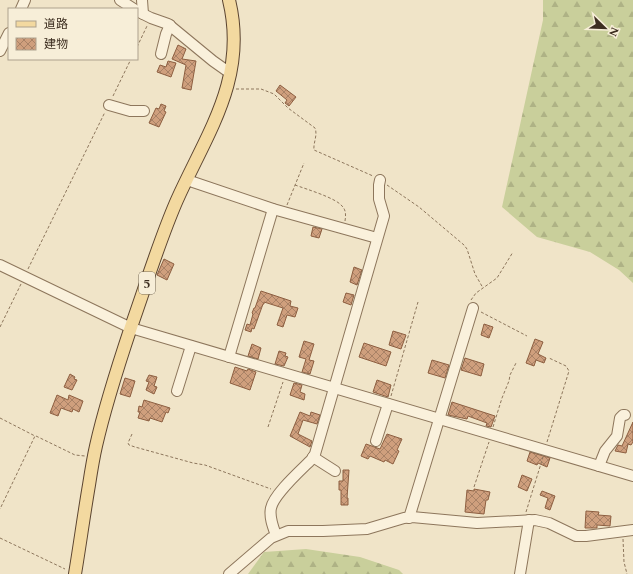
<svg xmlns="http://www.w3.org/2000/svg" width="633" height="574" viewBox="0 0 633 574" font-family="Spectral,'Noto Sans JP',serif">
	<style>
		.forest { fill: url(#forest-firs) }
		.building { fill: url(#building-cross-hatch); stroke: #8d5f41 }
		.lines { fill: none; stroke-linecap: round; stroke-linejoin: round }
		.minor-casing { stroke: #8d765c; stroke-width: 12 }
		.major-casing { stroke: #5b4430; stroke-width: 14 }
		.path { stroke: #8d765c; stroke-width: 1; stroke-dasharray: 3 2; stroke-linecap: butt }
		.minor { stroke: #faf1dc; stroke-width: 10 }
		.major { stroke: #f3d9a0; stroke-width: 12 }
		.labels { text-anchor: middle; stroke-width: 3; stroke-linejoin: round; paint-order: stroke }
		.shield { fill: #f7eed8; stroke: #756857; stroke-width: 1 }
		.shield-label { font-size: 13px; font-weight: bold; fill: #3d2e20 }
	</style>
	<defs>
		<pattern id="forest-firs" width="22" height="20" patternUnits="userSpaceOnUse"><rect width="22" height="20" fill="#c9cf9b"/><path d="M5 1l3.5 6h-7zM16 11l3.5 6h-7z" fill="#aeb285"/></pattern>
		<pattern id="building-cross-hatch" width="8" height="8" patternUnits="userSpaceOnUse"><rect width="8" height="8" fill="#cf9f7d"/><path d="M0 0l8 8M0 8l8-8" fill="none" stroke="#a98266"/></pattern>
	</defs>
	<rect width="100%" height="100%" fill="#f0e4c8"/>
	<g class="forest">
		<polygon points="543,0 633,0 633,283 619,270 590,252 537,237 502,207 543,20"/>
		<polygon points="306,549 360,557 399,570 403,574 248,574 264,552"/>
	</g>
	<g class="building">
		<polygon points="178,45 186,49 182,59 196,61 191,90 182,88 186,65 172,59"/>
		<polygon points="168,61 176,63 171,77 157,72 160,65 166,67"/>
		<polygon points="280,85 296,97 289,106 285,103 287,100 276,91"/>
		<polygon points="161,104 166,106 164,111 166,112 159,127 149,123 156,108 159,109"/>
		<polygon points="313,227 322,229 319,238 311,236"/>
		<polygon points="164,259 174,264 167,280 157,275"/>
		<polygon points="354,267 362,270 357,285 350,282"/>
		<polygon points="261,291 291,301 290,306 298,308 295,317 287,315 283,327 277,325 283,308 264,302 264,304 263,304 254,329 252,328 251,332 245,330 247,324 250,325 253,314 252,313 254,308 255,308"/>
		<polygon points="346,293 354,295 351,305 343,302"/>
		<polygon points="484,324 493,327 489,338 481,335"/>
		<polygon points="393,331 406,335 401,349 389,345"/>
		<polygon points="535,339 543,342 538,354 546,358 544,363 536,360 534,366 526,363"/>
		<polygon points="304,341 314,344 309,360 314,361 310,374 302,372 306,359 299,357"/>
		<polygon points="364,343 391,352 386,366 359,357"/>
		<polygon points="252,344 261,348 258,359 248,356"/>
		<polygon points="279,351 286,353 285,356 288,357 284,366 275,364"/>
		<polygon points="465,358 484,364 481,376 461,370"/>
		<polygon points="432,360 449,365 445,378 428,373"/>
		<polygon points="235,367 247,371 248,369 256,372 250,390 230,383"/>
		<polygon points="70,374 75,377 74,379 77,380 72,390 64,387"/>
		<polygon points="149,375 157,377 154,386 157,387 154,394 146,390 149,382 146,381"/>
		<polygon points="125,378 135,381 130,397 120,394"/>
		<polygon points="377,380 391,385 388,397 373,392"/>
		<polygon points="294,383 302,385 300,392 305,394 304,400 290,395"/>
		<polygon points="57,395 68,400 69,395 83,401 79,412 73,409 72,412 61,408 58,416 50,413"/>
		<polygon points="144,400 170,408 168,413 166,412 162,422 150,418 149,421 138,418 140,412 138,412 139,406 142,407"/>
		<polygon points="452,402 495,416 491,427 486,426 487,423 468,416 467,419 448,415"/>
		<polygon points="300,412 310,416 311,412 320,415 317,424 303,420 298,434 312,441 310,447 290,436"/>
		<polygon points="633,422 633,442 631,445 628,444 626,453 615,451 618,445 622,446"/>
		<polygon points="387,434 402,439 397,450 399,451 393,464 385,460 384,462 370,456 368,459 361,456 366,444 380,449"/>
		<polygon points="530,452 550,458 547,467 538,463 537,465 527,461"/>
		<polygon points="343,470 349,470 347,498 348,498 348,505 341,505 341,490 339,490 339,481 343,481"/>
		<polygon points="522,475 532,479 527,491 518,487"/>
		<polygon points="474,489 490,492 488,500 486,500 484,514 465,512 467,490 474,491"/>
		<polygon points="542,491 555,496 550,510 545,508 548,498 540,495"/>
		<polygon points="586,511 599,512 598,515 611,516 610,526 597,525 597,528 585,528"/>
	</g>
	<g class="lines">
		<defs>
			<g id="minor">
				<polyline points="120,0 134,9"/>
				<polyline points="142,0 143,14"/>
				<polyline points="21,9 25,0"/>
				<polyline points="137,11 151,18 168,24 213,61 230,73"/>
				<polyline points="0,51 9,33"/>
				<polyline points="161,54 166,34 170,25"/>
				<polyline points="109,105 130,111 144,111"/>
				<polyline points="187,180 273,209 377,238"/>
				<polyline points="0,265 131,328 633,476"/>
				<polyline points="229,357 273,209"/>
				<polyline points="177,391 191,346"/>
				<polyline points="376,441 388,404"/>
				<polyline points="313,457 335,471"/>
				<polyline points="599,466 605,451 617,436 620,418 623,415 625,415"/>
				<polyline points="409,518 473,308"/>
				<path d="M 276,535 C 273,527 269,517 271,508 C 274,494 300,471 311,460 L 315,454 L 384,216 L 379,199 L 379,185 L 380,180"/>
				<polyline points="229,574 271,538 288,531 323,531 367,529 404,518 412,517 477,523 535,520 549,523 576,536 586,536 633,530"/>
				<polyline points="520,574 529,520"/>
			</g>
			<path id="major" d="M 75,574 C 80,544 84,514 89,485 C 91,472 93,459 96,446 C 105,406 118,366 131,327 C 146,285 159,241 177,200 C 207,133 248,78 229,0"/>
		</defs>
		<use href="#minor" class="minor-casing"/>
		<use href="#major" class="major-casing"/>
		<g class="path">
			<polyline points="137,47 147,26"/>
			<path d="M 236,89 L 261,89 L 274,94 L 288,108 L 315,128 C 318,135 313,143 314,150 L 373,176"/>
			<polyline points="113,96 131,59"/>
			<path d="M 295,185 C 306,189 336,198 342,206 C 346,210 346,215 345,221"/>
			<polyline points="387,185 419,207 464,245 467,249 475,274 483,288"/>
			<polyline points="287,205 304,163"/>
			<polyline points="28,269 105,112"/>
			<polyline points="471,300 476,293 497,278 513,252"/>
			<polyline points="481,312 527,336"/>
			<polyline points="0,327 21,284"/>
			<polyline points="391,396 418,302"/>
			<polyline points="0,418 35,436 0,509"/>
			<polyline points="268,427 283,382"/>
			<polyline points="493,427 502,398 509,381 510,375 516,363"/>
			<polyline points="132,434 128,443 129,445 135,447 193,463 205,465 271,489"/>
			<polyline points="36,436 75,455 85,456"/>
			<polyline points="547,442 569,371 566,366 549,358"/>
			<polyline points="474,487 489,442"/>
			<polyline points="526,512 543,457"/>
			<polyline points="0,538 65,569"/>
			<polyline points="623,539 624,562 627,574"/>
		</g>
		<use href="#minor" class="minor"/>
		<use href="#major" class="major"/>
	</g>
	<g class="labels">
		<rect class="shield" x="139" y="272" width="16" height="22" rx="3"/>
		<g class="shield-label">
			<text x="147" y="288">5</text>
		</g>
	</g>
	<rect x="8" y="8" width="130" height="52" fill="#f7eed8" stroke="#ada18e"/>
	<rect x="16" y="21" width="20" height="6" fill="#f3d9a0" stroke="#ada18e"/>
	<text x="44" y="28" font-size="12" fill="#3d2e20">道路</text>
	<rect x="16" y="38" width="20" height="12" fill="url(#building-cross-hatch)" stroke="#ada18e"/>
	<text x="44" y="48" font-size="12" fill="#3d2e20">建物</text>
	<g transform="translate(605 28) rotate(113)" stroke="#f7eed8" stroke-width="3" paint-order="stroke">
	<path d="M0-3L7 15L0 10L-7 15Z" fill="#3d2e20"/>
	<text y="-6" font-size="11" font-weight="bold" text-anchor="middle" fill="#3d2e20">N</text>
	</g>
</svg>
